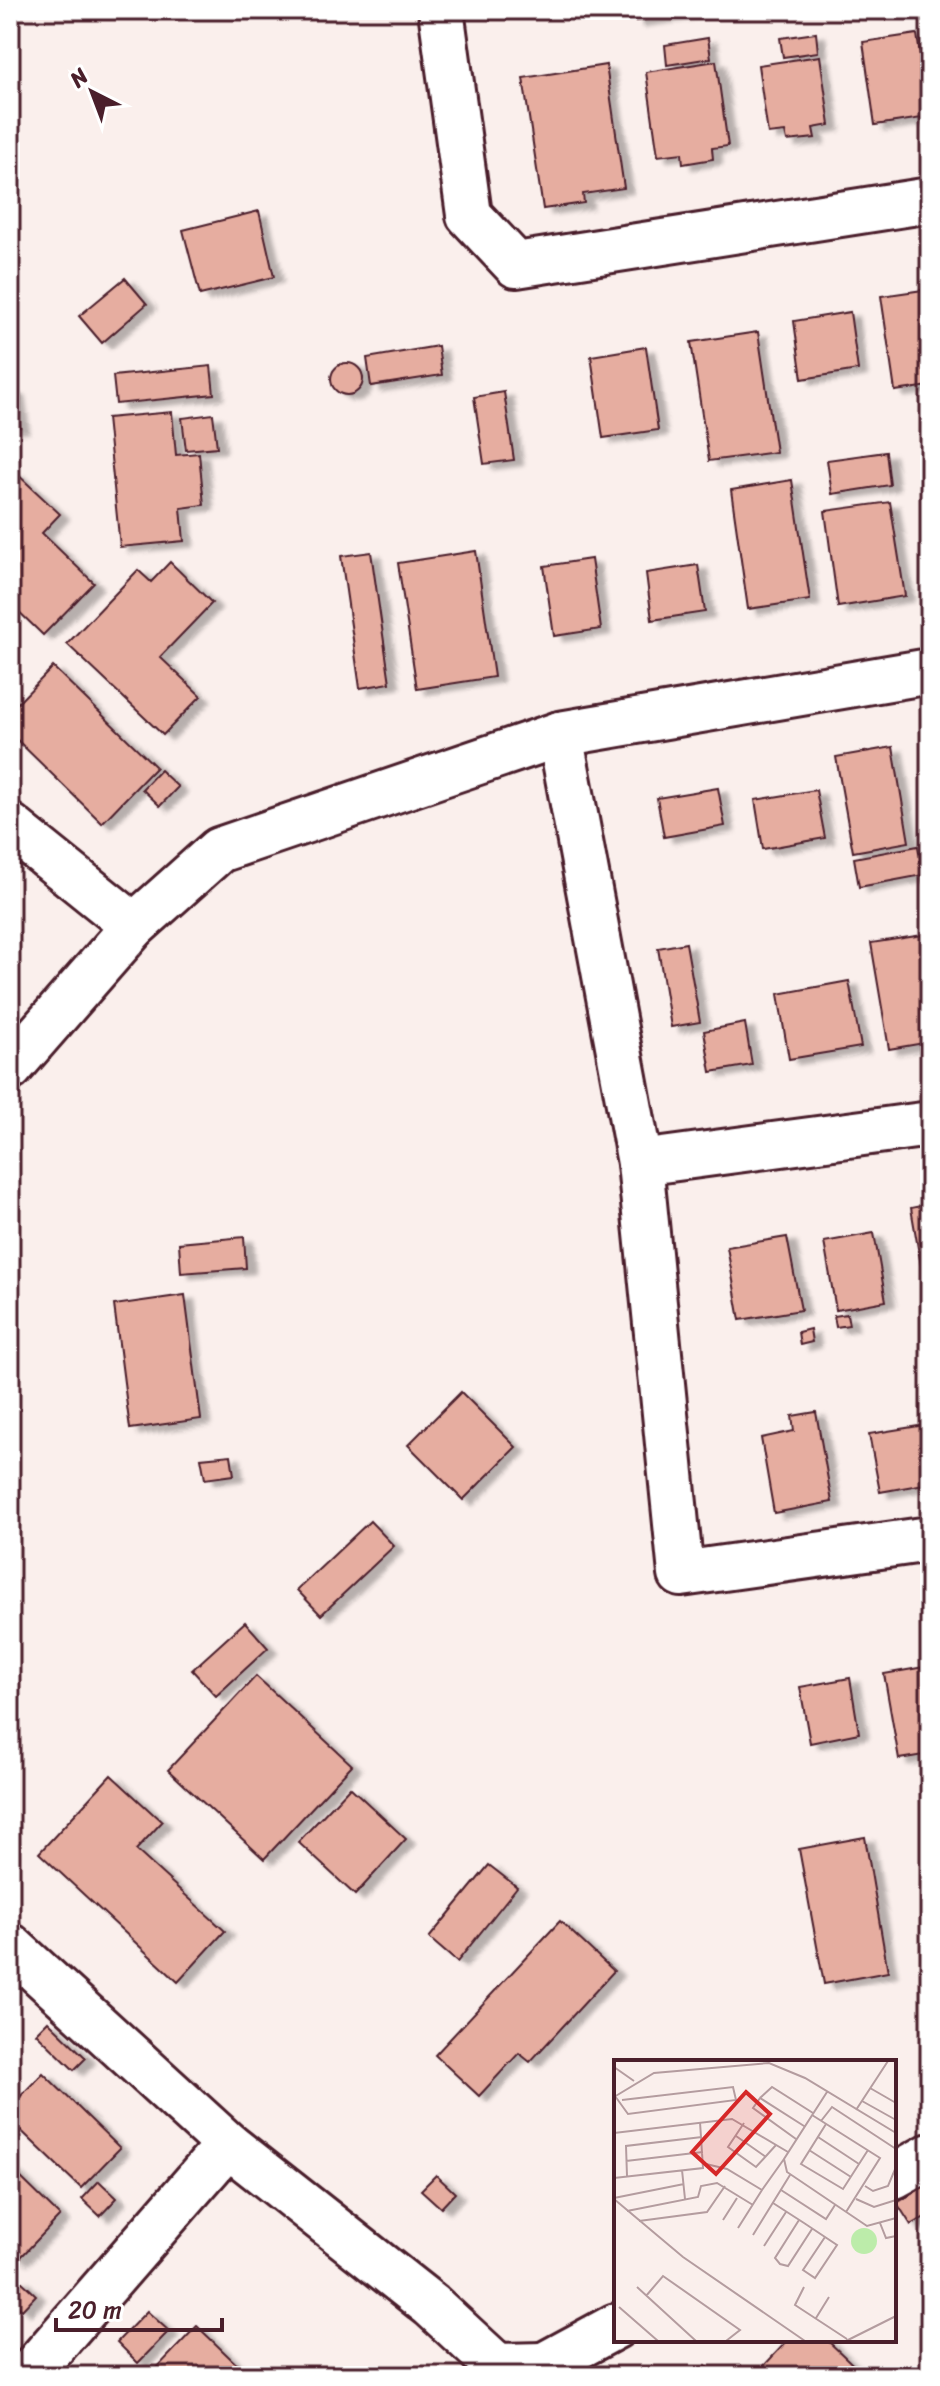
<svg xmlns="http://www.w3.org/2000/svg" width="940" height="2386" viewBox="0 0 940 2386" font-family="Sriracha,sans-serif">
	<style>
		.building { fill: #e6ada0; stroke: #4a1f2b; stroke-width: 2; filter: url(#shadow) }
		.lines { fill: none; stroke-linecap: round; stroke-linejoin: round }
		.street-casing { stroke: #4a1f2b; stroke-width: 50 }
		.street { stroke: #fff; stroke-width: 44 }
		.inset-road { fill: none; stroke: #b49c9f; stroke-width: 2 }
		.view { fill: #d62828; fill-opacity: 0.15; stroke: #d62828; stroke-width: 4 }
		.inset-edge { fill: none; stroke: #4a1f2b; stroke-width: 4 }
	</style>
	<defs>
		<filter id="shadow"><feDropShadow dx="9" dy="5" stdDeviation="2" flood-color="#0004"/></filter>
	</defs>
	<rect width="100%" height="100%" fill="#faefec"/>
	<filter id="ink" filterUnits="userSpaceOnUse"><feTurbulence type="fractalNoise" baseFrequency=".0125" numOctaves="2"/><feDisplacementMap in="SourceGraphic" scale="16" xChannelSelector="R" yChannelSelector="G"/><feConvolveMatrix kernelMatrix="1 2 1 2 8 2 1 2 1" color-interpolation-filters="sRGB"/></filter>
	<g filter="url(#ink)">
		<g class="building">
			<polygon points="633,10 707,10 635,21"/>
			<polygon points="816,33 818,52 783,57 780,38"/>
			<polygon points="917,34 929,117 875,125 863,42"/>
			<polygon points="708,38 711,58 667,65 665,45"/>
			<polygon points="820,56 830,125 813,128 815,138 787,141 785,132 768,134 758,65"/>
			<polygon points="716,61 728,146 712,148 713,159 683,164 682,153 658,156 646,72"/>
			<polygon points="606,65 624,188 583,194 584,203 543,209 523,78"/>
			<polygon points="259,211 274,277 200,295 183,230"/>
			<polygon points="125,278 147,304 102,343 79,316"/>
			<polygon points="930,289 930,386 895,391 881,296"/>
			<polygon points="850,312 858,370 802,379 794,321"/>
			<polygon points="758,332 776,452 709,461 691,342"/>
			<polygon points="438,346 442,375 371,386 367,358"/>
			<polygon points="646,347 658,430 603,438 591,356"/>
			<circle cx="347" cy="379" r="16"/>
			<polygon points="211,366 214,394 116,404 113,376"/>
			<polygon points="10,391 15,391 20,427 10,428"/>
			<polygon points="504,392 514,460 484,464 474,397"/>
			<polygon points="172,412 176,455 199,453 204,505 181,508 184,541 120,547 107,418"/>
			<polygon points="213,414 217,447 186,450 182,418"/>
			<polygon points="886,452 890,485 832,494 827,460"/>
			<polygon points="15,472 60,514 42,533 94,583 43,635 10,603 10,477"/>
			<polygon points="792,480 810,600 748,609 731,490"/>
			<polygon points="890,502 905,596 838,607 825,511"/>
			<polygon points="476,551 494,677 417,689 398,563"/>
			<polygon points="371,552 390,683 360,688 341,556"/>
			<polygon points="591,559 601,629 554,636 544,566"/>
			<polygon points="170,562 212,603 160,657 201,696 163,735 67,644 138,570 151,582"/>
			<polygon points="698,565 705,612 652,620 646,573"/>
			<polygon points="53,667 156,767 102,823 10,733 10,711"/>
			<polygon points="893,747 909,842 853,852 836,757"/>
			<polygon points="160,770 178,787 160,806 142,789"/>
			<polygon points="718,788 725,826 664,837 657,798"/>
			<polygon points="816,790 825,838 763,849 755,800"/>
			<polygon points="918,846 923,875 859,887 854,858"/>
			<polygon points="923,935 930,974 930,1042 889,1049 871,943"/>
			<polygon points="686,943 700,1022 671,1027 658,948"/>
			<polygon points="849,981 861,1047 789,1059 778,994"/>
			<polygon points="745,1023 752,1065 711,1072 704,1031"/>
			<polygon points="930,1204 930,1300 927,1300 911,1208"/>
			<polygon points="874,1233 886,1301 836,1310 824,1242"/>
			<polygon points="244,1237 246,1268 181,1273 179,1243"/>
			<polygon points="787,1237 801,1310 740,1320 727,1247"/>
			<polygon points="185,1295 201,1419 130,1429 114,1305"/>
			<polygon points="847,1314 849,1325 836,1327 834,1316"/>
			<polygon points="810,1329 812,1342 800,1345 798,1332"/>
			<polygon points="461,1392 516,1447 463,1500 408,1445"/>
			<polygon points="816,1412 832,1502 774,1513 761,1438 794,1431 792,1416"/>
			<polygon points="925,1425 930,1452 930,1483 880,1492 869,1434"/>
			<polygon points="231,1455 234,1475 205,1479 201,1458"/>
			<polygon points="370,1521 394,1546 321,1615 297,1590"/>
			<polygon points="245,1622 268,1648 216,1696 192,1670"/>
			<polygon points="930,1666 930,1754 899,1759 884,1674"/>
			<polygon points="256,1676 352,1765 264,1859 168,1770"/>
			<polygon points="850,1678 859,1733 810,1743 800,1687"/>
			<polygon points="111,1775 162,1822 136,1850 225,1931 178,1982 39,1853"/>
			<polygon points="350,1787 406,1839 355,1895 298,1842"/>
			<polygon points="865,1837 888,1972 824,1984 799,1849"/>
			<polygon points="489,1865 517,1887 457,1962 429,1938"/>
			<polygon points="560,1921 614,1971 530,2062 519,2053 479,2096 435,2055"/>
			<polygon points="48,2021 86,2058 74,2070 36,2033"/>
			<polygon points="43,2073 120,2148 81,2188 10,2120 10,2107"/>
			<polygon points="10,2167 60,2216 19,2259 10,2251"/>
			<polygon points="436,2175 455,2193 441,2208 421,2190"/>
			<polygon points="99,2181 117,2198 100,2216 82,2199"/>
			<polygon points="930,2183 930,2214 911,2225 897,2203"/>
			<polygon points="18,2278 36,2295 22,2310 10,2299 10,2287"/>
			<polygon points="147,2311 169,2331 138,2363 117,2342"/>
			<polygon points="197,2326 249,2376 154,2376 151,2374"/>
			<polygon points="788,2340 827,2340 865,2376 761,2376 757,2373"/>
			<polygon points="706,2365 717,2376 696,2376"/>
		</g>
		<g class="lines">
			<defs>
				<g id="street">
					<polyline points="441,10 469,215 516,265 930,200"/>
					<polyline points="560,734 640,1163 681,1574 930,1539"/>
					<polyline points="10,826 134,926"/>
					<polyline points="10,1068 134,926 219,850 560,734 930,671"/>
					<polyline points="640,1163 930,1124"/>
					<polyline points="10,1946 228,2145 431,2305 497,2366 544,2365 543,2376"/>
					<polyline points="894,2176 930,2156"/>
					<polyline points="544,2365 616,2326"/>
					<polyline points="27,2376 228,2145"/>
				</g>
			</defs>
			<use href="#street" class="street-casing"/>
			<use href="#street" class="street"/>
		</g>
	</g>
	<g transform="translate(614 2060)">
		<rect width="282" height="282" fill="#faefec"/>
		<path d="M237 181a13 13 0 1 1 26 0a13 13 0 1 1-26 0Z" fill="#bcecaa"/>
		<path class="inset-road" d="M 0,7 L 20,21M 256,28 L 282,43M 213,32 L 170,99 L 173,112 L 253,166 L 282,158M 1,36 L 14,54 L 122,40 L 119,27 L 8,40M 0,37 L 40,13 L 155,3 L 191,18 L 282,73M 146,38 L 158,27 L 199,53M 248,41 L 282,60M 242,50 L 274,1M 198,55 L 266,98 L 232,152M 207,61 L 218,47 L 282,89M 130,63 L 114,87 L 142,107 L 162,85M 212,64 L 187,104 L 229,129 L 254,90M 0,73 L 118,59 L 174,92M 122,76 L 152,97M 204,77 L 245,104M 182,79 L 139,48 L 146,38 L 190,66M 195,90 L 237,117M 12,101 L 89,92M 92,104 L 113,109 L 148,130 L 170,99M 68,110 L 71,139M 13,116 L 12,86 L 88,77M 0,118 L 89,108 L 86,62M 251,126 L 259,131 L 274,126 L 282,107M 167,130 L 212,159 L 221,145M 0,138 L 70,124M 0,139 L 69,197 L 191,281M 242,139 L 260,147 L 282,140M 159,143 L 190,163 L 223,185 L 201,218 L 189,210 L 211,177M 13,151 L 84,137 L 87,126 L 103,123 L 139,145M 109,160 L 123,138M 185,160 L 161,198 L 166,204 L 174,206 L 198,169M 25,161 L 93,152 L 111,126M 266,163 L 272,178 L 282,176M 124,168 L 148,130M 139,175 L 176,115M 150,186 L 172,152M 23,227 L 82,281M 190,227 L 181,245 L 233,279M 32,236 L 49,216 L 126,270 L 112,281M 5,247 L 44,281M 202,258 L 215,237M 232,281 L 282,256"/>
		<path class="view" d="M 132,32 L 156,54 L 102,114 L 78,92 Z"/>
		<rect width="282" height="282" class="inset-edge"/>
	</g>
	<rect width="940" height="2386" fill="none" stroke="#fff" stroke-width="40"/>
	<rect x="20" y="20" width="900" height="2346" fill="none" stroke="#4a1f2b" stroke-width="3" filter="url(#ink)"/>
	<g transform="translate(92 92) rotate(318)" stroke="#ffffff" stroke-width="6" paint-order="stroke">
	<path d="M0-6L14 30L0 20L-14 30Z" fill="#4a1f2b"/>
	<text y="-12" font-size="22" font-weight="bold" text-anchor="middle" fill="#4a1f2b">N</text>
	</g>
	<path d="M56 2318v12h166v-12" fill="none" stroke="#4a1f2b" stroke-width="4"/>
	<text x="68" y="2318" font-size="24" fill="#4a1f2b" stroke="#ffffff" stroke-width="6" paint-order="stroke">20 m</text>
</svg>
